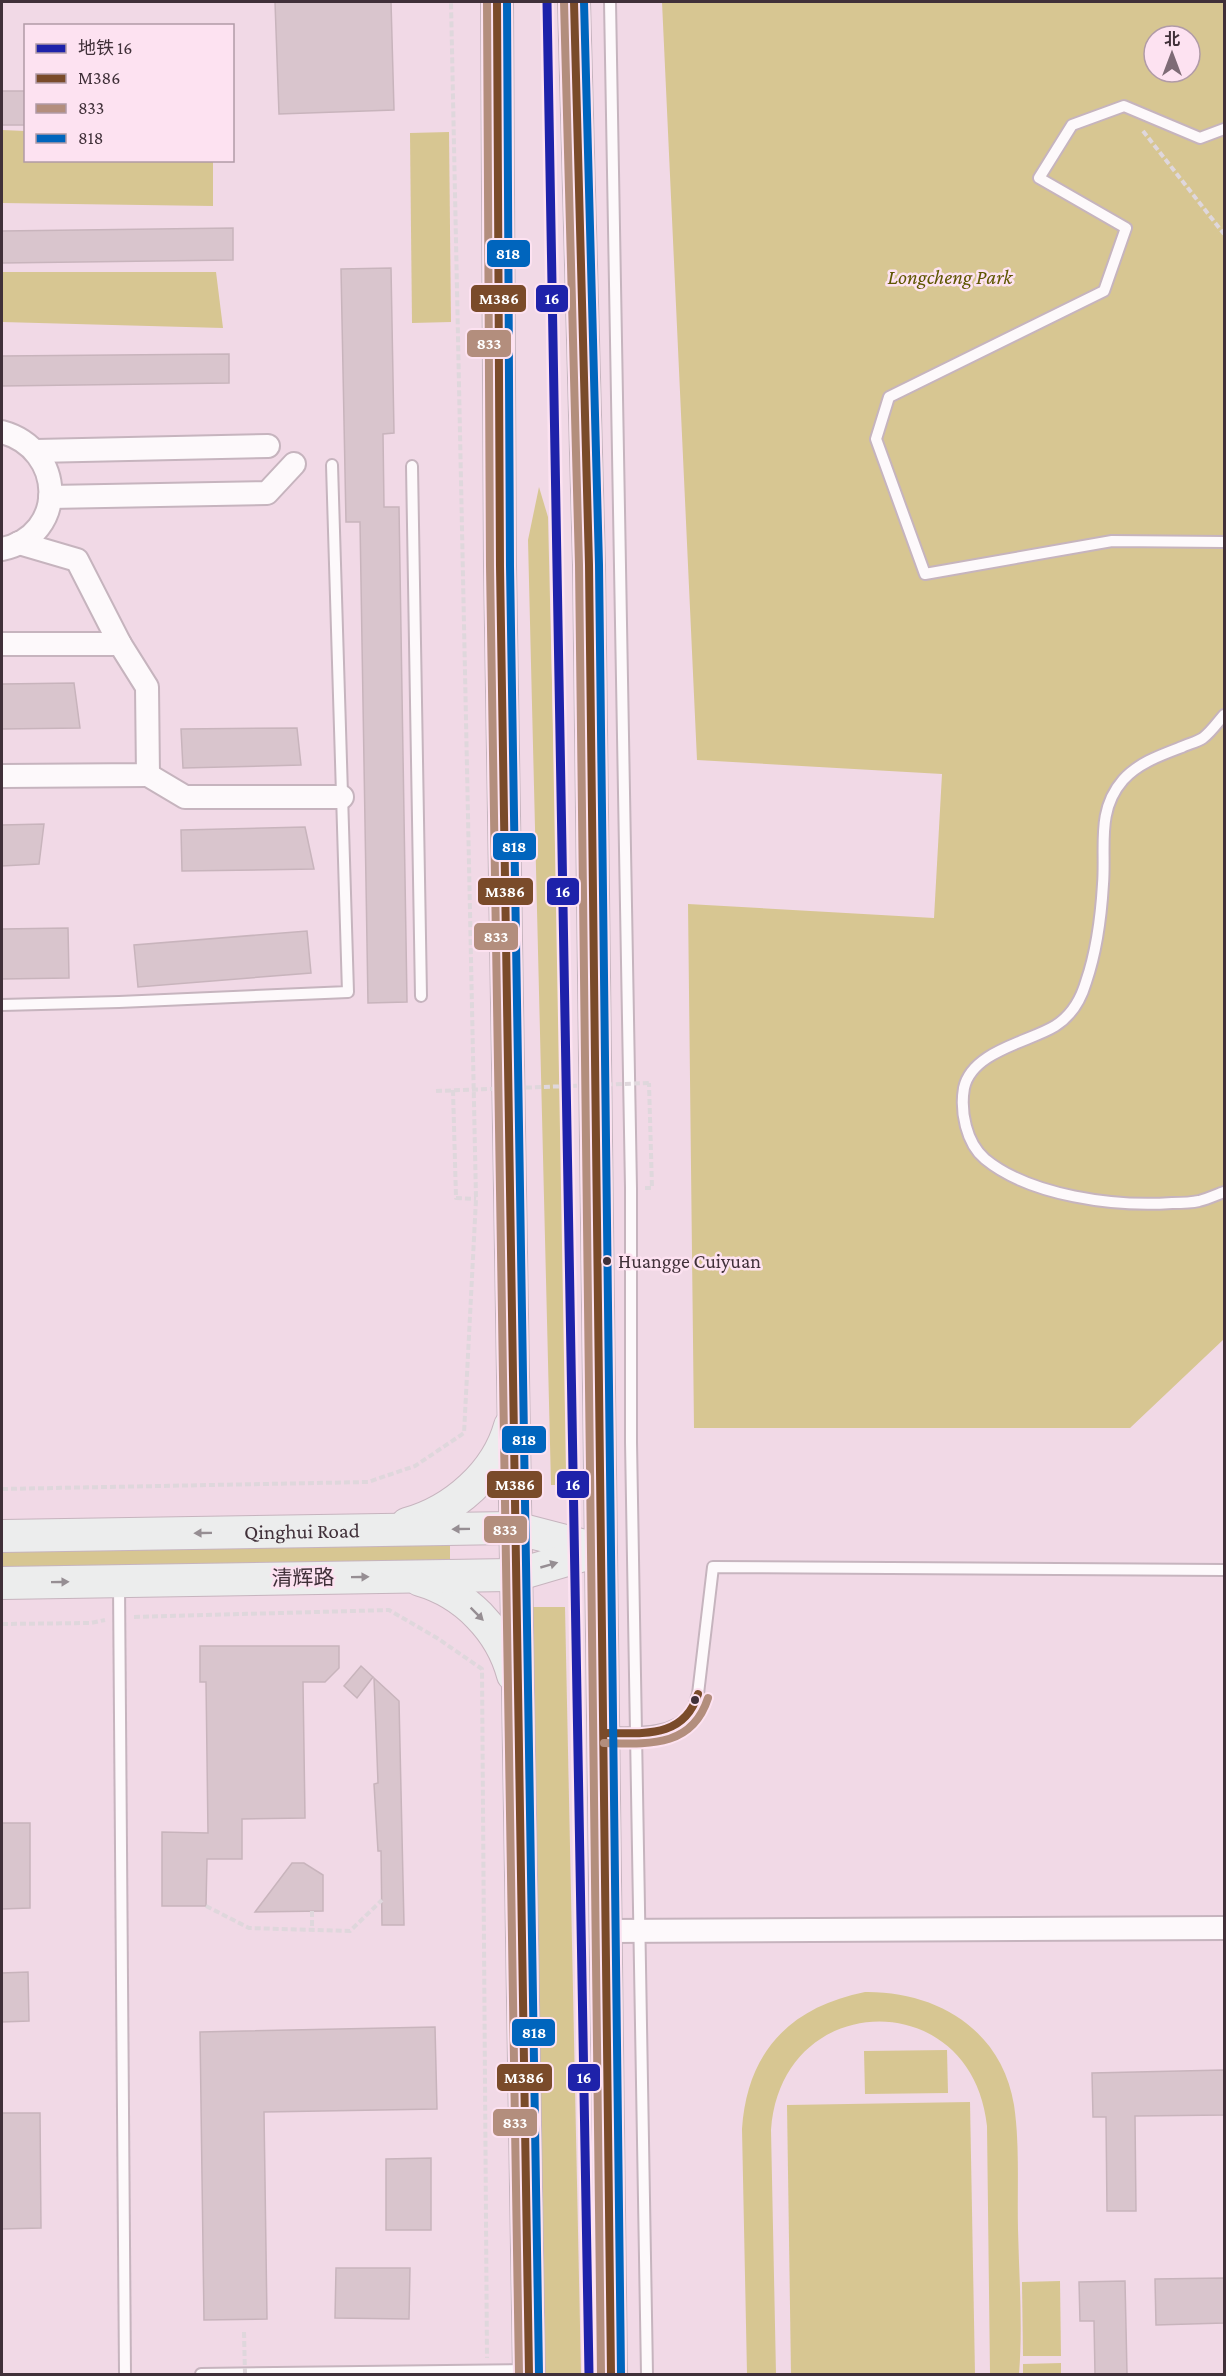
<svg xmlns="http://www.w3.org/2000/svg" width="1226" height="2376" viewBox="0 0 1226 2376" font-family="'Crimson Pro','Noto Sans SC',serif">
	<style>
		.green { fill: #d7c692; fill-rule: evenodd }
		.building { fill: #d9c5cd; stroke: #c8b4bc; stroke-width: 1.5 }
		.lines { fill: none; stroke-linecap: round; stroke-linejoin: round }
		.lane-casing { stroke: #c6b4be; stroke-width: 14 }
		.street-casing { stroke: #c6b4be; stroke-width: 26 }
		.secondary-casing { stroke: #c6b4be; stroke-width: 34 }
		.path { stroke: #dfd7dc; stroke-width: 4; stroke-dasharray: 6 3; stroke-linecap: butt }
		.lane { stroke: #fdf9fb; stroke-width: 10 }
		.street { stroke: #fdf9fb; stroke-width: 22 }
		.secondary { stroke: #eceded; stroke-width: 32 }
		.path-bridge { stroke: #dfd7dc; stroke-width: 4; stroke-dasharray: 6 3; stroke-linecap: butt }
		.bus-1-casing { stroke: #fde2f1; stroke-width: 12 }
		.bus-2-casing { stroke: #fde2f1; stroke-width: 12 }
		.bus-3-casing { stroke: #fde2f1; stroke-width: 12 }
		.bus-1 { stroke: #7a4b2a; stroke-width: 8 }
		.bus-2 { stroke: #b38e7d; stroke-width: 8 }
		.bus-3 { stroke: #0065bd; stroke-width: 8 }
		.metro-1-casing { stroke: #fde2f1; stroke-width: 14 }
		.metro-1 { stroke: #1e22aa; stroke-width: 9 }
		.oneway { fill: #968e93 }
		.bus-dot { fill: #403039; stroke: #fde2f1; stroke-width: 2 }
		.labels { text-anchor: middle; stroke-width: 5; stroke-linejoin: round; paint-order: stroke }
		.bus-label { font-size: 20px; fill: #403039; stroke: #fde2f1; text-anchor: start }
		.park-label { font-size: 21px; font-style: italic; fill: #5e5600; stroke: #fde2f1 }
		.street-label { font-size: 21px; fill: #403039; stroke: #fde2f1 }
		.line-badge { stroke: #fde2f1; stroke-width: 2 }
		.badge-label { font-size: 16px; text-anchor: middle; font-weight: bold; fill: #fff }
	</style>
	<rect width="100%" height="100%" fill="#f1d9e6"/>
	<g class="green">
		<path d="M 662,2 L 1224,2 L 1224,1339 L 1130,1428 L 694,1428 L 688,904 L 934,918 L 942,774 L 697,760 ZM 1154,36 L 1190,36 L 1190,72 L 1154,72 Z"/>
		<polygon points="2,130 25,131 26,160 213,161 213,206 2,203"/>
		<polygon points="449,132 451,322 412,323 410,133"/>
		<polygon points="2,272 216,272 223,328 2,322"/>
		<polygon points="539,487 548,517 571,1469 573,1485 551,1485 528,540"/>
		<polygon points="450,1538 450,1561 2,1571 2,1547"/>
		<polygon points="527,1607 565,1607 581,2374 542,2374"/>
		<path d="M 865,1992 C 937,1991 1002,2030 1014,2105 C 1020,2145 1017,2188 1018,2229 C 1019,2277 1023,2326 1019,2374 L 990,2374 L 987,2126 C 972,1984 781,1988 771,2130 L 776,2374 L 747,2374 L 742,2129 C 747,2052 790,2007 865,1992 Z"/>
		<polygon points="947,2050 948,2093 865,2094 864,2051"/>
		<polygon points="970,2102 975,2374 791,2374 787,2105"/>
		<polygon points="1060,2281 1061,2356 1023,2356 1022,2282"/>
		<polygon points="1061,2363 1061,2374 1023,2374 1023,2364"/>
	</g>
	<g class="building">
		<polygon points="275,2 391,2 394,110 279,114"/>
		<rect x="2" y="91" width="24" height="34"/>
		<polygon points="233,228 233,260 2,263 2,231"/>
		<polygon points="391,268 394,433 383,434 384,507 399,507 407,1002 368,1003 360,522 346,522 341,269"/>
		<polygon points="229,354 229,383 2,386 2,356"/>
		<polygon points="74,683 80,728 2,729 2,684"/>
		<polygon points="297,728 301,765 183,768 181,729"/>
		<polygon points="44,824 39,864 2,866 2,825"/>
		<polygon points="305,827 314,869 182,871 181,830"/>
		<polygon points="68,928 69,978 2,979 2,929"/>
		<polygon points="307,931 311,973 138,987 134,945"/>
		<polygon points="200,1646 339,1646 339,1668 325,1682 303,1682 305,1818 242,1819 242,1859 207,1859 206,1906 162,1906 162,1832 208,1833 206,1682 200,1682"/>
		<polygon points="361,1666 373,1677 357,1698 344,1686"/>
		<polygon points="374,1678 399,1701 404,1925 382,1925 381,1851 378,1851 374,1784 378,1783"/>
		<polygon points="2,1823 30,1823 30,1908 2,1909"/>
		<polygon points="292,1863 304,1863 323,1875 323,1911 255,1912"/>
		<polygon points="28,1972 29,2021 2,2022 2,1973"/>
		<polygon points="435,2027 437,2109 264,2112 267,2319 204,2320 200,2032"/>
		<polygon points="1224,2070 1224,2115 1135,2116 1136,2211 1107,2211 1106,2117 1093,2117 1092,2073"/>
		<polygon points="2,2113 40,2113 41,2228 2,2229"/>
		<polygon points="431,2158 431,2230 386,2230 386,2159"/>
		<polygon points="336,2268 410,2268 409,2319 335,2318"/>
		<polygon points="1224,2278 1224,2323 1156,2325 1155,2279"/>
		<polygon points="1125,2281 1127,2374 1095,2374 1094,2321 1080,2321 1079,2282"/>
	</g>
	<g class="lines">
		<defs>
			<g id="lane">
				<polyline points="610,2 631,1188 631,1442 647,2374"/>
				<polyline points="1224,129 1200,138 1124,106 1072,125 1039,178 1126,228 1104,291 889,397 876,439 925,574 1112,541 1224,542"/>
				<polyline points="412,466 421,996"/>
				<path d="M 1224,715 C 1218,722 1211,732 1203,738 C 1197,742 1188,744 1182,747 C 1161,755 1138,763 1123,780 C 1096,811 1106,847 1103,884 C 1101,918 1097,950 1086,982 C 1081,999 1071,1016 1055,1026 C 1029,1042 972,1051 964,1088 C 960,1111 966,1143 985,1159 C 1030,1196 1115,1207 1172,1203 C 1180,1203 1190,1203 1199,1201 C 1207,1199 1216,1195 1224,1192"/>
				<polyline points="2,1005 119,1002 348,992 332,465"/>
				<polyline points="119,1585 125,2374"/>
				<path d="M 606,1733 C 633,1733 673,1737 692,1712 C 695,1707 696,1699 698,1694 L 713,1567 L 1224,1570"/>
				<polyline points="201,2374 525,2370"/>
			</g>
			<g id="street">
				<path d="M 2,432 C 65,449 68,535 2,549"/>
				<polyline points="36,451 268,446"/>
				<polyline points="50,497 267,493 294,464"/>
				<polyline points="2,644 120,644 77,560 19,543"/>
				<polyline points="148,775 185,797 342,797"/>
				<polyline points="2,776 148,775 147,687 120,644"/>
				<polyline points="606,1931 1224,1928"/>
			</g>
			<g id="secondary">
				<polyline points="497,2 500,566 529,2374"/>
				<polyline points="574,2 589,565 611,2374"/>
				<path d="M 407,1524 C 454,1511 497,1473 510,1426"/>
				<path id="s1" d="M 2,1536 L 515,1528 L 600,1550"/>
				<path d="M 420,1580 C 465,1593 501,1630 513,1675"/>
				<polyline points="2,1583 516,1575 601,1550"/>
			</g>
		</defs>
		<use href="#lane" class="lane-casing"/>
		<use href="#street" class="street-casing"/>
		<use href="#secondary" class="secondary-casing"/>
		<g class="path">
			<polyline points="1143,131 1224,234"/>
			<polyline points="453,1090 456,1198 476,1199"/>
			<polyline points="645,1188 652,1188 649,1083"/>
			<polyline points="2,1489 368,1482 415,1466 464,1433 476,1199 451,2"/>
			<polyline points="134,1617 389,1610 437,1638 482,1669 487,2358"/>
			<polyline points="2,1624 91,1623 105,1620"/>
			<polyline points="206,1906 249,1928 350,1931 382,1900"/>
			<polyline points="312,1911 312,1930"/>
		</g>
		<use href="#lane" class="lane"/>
		<use href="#street" class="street"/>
		<use href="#secondary" class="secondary"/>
		<g class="path-bridge">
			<polyline points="436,1091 649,1083"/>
			<polyline points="244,2332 245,2374"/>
		</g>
		<defs>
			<g id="bus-1">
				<polyline points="497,2 500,566 529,2374"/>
				<polyline points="574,2 589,565 611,2374"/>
				<path d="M 604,1733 C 643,1733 684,1739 698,1694"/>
			</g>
			<g id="bus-2">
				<polyline points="487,2 490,566 519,2374"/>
				<polyline points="564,2 579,565 601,2374"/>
				<path d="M 604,1743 C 648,1744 692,1748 708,1698"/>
			</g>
			<g id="bus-3">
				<polyline points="507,2 510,566 539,2374"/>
				<polyline points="584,2 599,565 621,2374"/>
			</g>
		</defs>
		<use href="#bus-1" class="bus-1-casing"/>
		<use href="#bus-2" class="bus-2-casing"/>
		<use href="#bus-3" class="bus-3-casing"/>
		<use href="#bus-1" class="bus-1"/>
		<use href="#bus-2" class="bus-2"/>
		<use href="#bus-3" class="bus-3"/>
		<defs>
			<polyline id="metro-1" points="547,2 589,2374"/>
		</defs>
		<use href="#metro-1" class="metro-1-casing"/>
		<use href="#metro-1" class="metro-1"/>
	</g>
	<defs><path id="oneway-solid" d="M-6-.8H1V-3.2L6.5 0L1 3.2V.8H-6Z" transform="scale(1.5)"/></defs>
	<g class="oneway">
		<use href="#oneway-solid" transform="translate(461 1529) rotate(179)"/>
		<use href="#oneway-solid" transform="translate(203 1533) rotate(179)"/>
		<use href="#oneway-solid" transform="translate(549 1565) rotate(-16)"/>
		<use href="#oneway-solid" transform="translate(360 1577) rotate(-1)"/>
		<use href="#oneway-solid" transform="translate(60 1582) rotate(-1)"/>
		<use href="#oneway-solid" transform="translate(477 1614) rotate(45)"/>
	</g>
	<g class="bus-dot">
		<circle cx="607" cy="1261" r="5"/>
		<circle cx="695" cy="1700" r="5"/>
	</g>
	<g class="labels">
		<g class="bus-label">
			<text x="618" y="1268">Huangge Cuiyuan</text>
		</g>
		<g class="park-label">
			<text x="950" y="284">Longcheng Park</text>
		</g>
		<g class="street-label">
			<text dy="7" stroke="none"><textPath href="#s1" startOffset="300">Qinghui Road</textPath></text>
			<text transform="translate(303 1578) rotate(-1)" y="7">清辉路</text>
		</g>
	</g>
	<g class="line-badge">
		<rect x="486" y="239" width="45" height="29" rx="6" fill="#0065bd"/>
		<rect x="535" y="284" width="34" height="29" rx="6" fill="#1e22aa"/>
		<rect x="470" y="284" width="57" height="29" rx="6" fill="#7a4b2a"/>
		<rect x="466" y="329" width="46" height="29" rx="6" fill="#b38e7d"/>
		<rect x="492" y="832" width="45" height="29" rx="6" fill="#0065bd"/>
		<rect x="546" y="877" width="34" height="29" rx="6" fill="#1e22aa"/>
		<rect x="477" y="877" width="57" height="29" rx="6" fill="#7a4b2a"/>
		<rect x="473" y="922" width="46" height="29" rx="6" fill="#b38e7d"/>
		<rect x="501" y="1425" width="46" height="29" rx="6" fill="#0065bd"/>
		<rect x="556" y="1470" width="34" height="29" rx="6" fill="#1e22aa"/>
		<rect x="486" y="1470" width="57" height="29" rx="6" fill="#7a4b2a"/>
		<rect x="483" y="1515" width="45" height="29" rx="6" fill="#b38e7d"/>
		<rect x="511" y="2018" width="45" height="29" rx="6" fill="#0065bd"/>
		<rect x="567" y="2063" width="34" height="29" rx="6" fill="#1e22aa"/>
		<rect x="496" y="2063" width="57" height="29" rx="6" fill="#7a4b2a"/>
		<rect x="492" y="2108" width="46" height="29" rx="6" fill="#b38e7d"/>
	</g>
	<g class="badge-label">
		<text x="508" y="259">818</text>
		<text x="552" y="304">16</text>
		<text x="499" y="304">M386</text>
		<text x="489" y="349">833</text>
		<text x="514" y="852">818</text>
		<text x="563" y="897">16</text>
		<text x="505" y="897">M386</text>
		<text x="496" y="942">833</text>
		<text x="524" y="1445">818</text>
		<text x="573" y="1490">16</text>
		<text x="515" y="1490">M386</text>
		<text x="505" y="1535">833</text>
		<text x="534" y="2038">818</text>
		<text x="584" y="2083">16</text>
		<text x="524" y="2083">M386</text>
		<text x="515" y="2128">833</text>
	</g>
	<rect width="1226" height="2376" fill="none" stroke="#403039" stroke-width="6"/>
	<rect x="24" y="24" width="210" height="138" fill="#fde2f1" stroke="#b19ba7" stroke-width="1.5"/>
	<rect x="36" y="44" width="30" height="9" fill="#1e22aa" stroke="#b19ba7" stroke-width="1.5"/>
	<text x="78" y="54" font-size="18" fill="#403039">地铁 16</text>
	<rect x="36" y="74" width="30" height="9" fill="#7a4b2a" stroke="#b19ba7" stroke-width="1.5"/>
	<text x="78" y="84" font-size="18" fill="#403039">M386</text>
	<rect x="36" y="104" width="30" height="9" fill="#b38e7d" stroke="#b19ba7" stroke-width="1.5"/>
	<text x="78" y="114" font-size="18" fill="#403039">833</text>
	<rect x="36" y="134" width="30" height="9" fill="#0065bd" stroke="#b19ba7" stroke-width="1.5"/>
	<text x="78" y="144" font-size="18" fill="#403039">818</text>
	<g transform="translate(1172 54)"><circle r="28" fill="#fde2f1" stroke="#b19ba7" stroke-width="1.5"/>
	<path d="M0-4.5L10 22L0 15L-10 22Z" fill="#7e6b76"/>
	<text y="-9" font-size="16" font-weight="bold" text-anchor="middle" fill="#403039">北</text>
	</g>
</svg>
